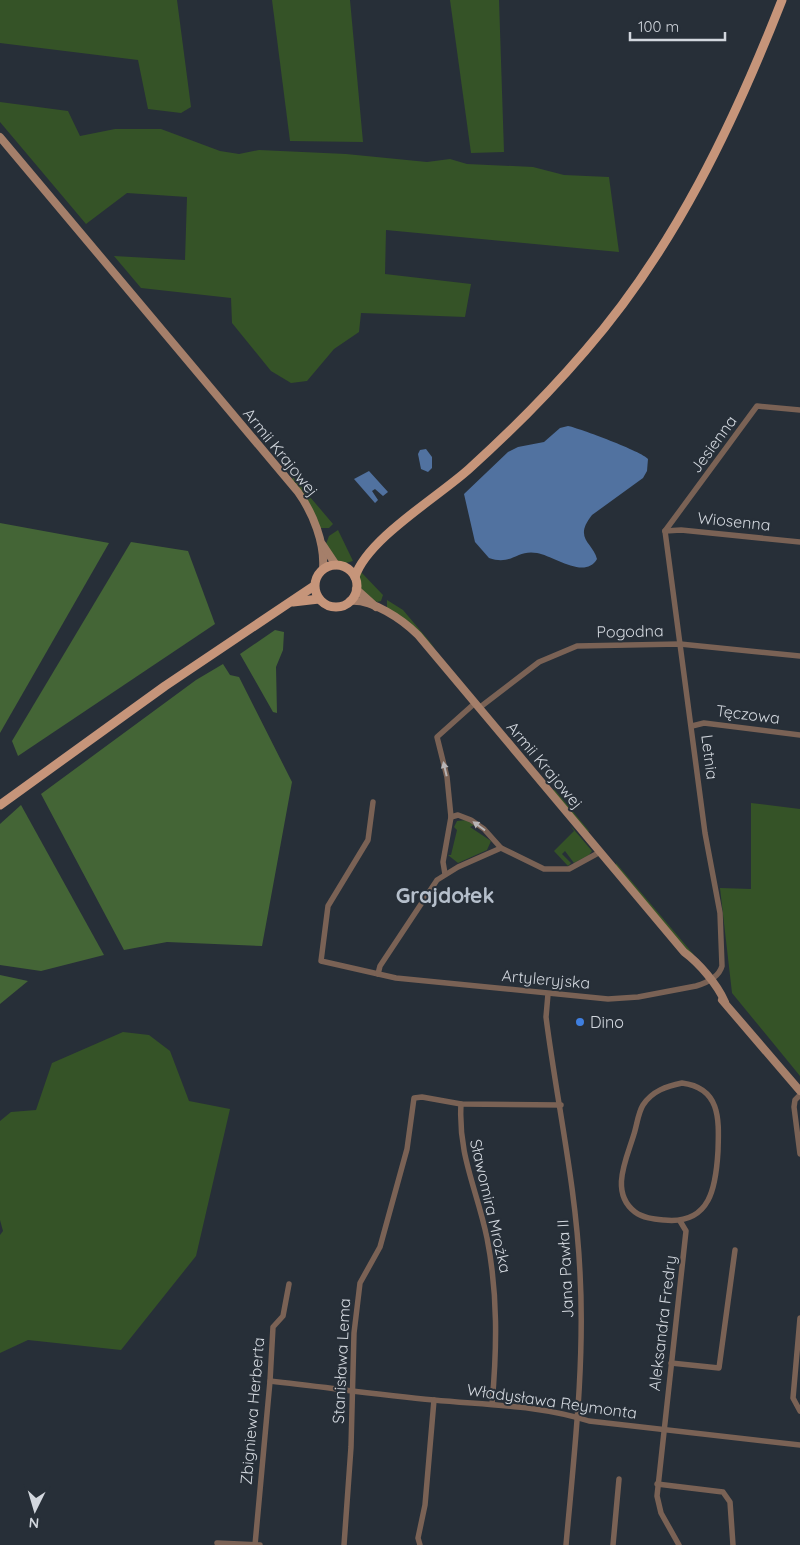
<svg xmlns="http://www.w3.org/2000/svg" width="800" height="1545" viewBox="0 0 800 1545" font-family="Quicksand,sans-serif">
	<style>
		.green { fill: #355327 }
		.forest { fill: #446536 }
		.water { fill: #5172a0 }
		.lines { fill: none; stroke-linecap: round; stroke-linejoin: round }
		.street { stroke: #7a6255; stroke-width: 5.5 }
		.secondary { stroke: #a57f6a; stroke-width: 8 }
		.primary { stroke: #c6957a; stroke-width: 9 }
		.oneway { fill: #b8b4b5 }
		.shop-dot { fill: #3f7fe0; stroke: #272f38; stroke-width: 2 }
		.labels { text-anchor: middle; stroke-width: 4; stroke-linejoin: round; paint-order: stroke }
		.street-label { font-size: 16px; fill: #d2d7de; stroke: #272f38 }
		.poi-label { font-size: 16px; fill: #d2d7de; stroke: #272f38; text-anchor: start }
		.district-label { font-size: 21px; font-weight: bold; fill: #b5bfcb; stroke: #272f38 }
	</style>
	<rect width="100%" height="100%" fill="#272f38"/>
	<g class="green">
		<polygon points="0,0 177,0 191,107 181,113 148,109 138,60 0,43"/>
		<polygon points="272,0 350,0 363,142 290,141"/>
		<polygon points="450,0 499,0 504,152 471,153"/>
		<polygon points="0,102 68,111 80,136 115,129 161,129 220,151 239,154 259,150 346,154 427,162 450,159 467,164 533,167 564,175 609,177 619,252 386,230 385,274 471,284 465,317 361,313 359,332 334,349 307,381 291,383 271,371 232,323 231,298 141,288 114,256 185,260 187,197 127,193 86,224 0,122"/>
		<polygon points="293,477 333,524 329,528 320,528 309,502 292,480"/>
		<polygon points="338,530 353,561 346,563 336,561 326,544 329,536"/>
		<path d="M 360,571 L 383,595 L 381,601 L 377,602 C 363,594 357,588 360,571 Z"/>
		<polygon points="387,600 403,610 435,648 408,622 387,608"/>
		<polygon points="554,789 589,831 588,832 553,792"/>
		<polygon points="751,803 800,809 800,1076 732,993 720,888 751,889"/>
		<polygon points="467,820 474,825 470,827 491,841 487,850 458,863 448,855 451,855 457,830 454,827 457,821"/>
		<polygon points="570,825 592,851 589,855 574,863 565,851 562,854 571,863 568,866 554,851 574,831"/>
		<polygon points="616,863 694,955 694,958 616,866"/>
		<polygon points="123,1032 149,1035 170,1051 189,1101 230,1109 196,1256 121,1350 28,1340 0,1353 0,1235 3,1231 0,1220 0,1121 11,1112 36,1110 52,1063"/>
	</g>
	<g class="forest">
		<polygon points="0,523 109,543 0,733"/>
		<polygon points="131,542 188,551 215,624 18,756 12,741"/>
		<polygon points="275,630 284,632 283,650 276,667 277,713 273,712 240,654"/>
		<polygon points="223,664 230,675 239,677 292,782 262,946 167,942 124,950 41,794 196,680"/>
		<polygon points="21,805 104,955 41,971 0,965 0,824"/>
		<polygon points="0,975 28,981 0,1004"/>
	</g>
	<g class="water">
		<path d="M 568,426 C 579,428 643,452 648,459 L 647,471 L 643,478 L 592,515 C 573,539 593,542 597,559 C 585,580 554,556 537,553 C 517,549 512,566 489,558 L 475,542 L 464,494 L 508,452 L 518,447 L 544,442 L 560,428 Z"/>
		<polygon points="426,449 432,457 432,468 428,472 421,469 418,454 420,450"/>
		<polygon points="369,471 388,492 383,496 375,489 372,491 378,500 375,503 354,479"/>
	</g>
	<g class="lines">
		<g class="street">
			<polyline points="665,531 757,406 800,410"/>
			<polyline points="665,531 681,530 800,542"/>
			<polyline points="479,708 539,662 577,646 680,644 800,656"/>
			<polyline points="692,726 704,723 800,735"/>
			<path d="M 373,802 L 368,840 L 328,906 L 321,961 L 396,978 L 608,999 L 638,997 L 696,986 C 706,983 719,977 722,966 L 720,913 L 705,833 L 665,531"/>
			<polyline points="451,817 458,815 471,820 484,829 501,848 544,869 569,869 600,852"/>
			<polyline points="445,874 443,862 451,817 447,777 437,737 475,703"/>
			<polyline points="378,974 380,966 437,880 458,867 501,848"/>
			<path d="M 548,994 L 546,1017 C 557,1103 576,1186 580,1273 C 585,1364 574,1455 566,1545"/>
			<path d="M 682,1083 C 721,1088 719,1120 718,1151 C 716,1186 711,1225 664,1220 C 654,1219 643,1218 635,1212 C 609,1192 627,1158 634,1134 C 637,1125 638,1113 643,1105 C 652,1091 667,1086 682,1083 Z"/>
			<polyline points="800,1095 795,1100 794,1107 800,1154"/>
			<path d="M 461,1104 C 458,1156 477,1189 487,1238 C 498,1294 497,1348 492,1404"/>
			<polyline points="800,1318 793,1398 800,1411"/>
			<polyline points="671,1363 719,1368 735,1250"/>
			<path d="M 270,1381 C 325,1387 379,1395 434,1400 C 486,1405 539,1405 589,1421 L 800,1445"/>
			<polyline points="657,1484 723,1492 730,1502 733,1545"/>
			<polyline points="217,1543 260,1545"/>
			<polyline points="255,1545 270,1381 273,1327 283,1316 289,1284"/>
			<polyline points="344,1545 351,1447 354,1333 360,1283 380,1247 407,1149 414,1098 422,1097 461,1104 561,1105"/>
			<polyline points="420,1545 418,1538 425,1505 434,1400"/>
			<polyline points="613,1545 619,1479"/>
			<polyline points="679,1545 661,1513 657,1496 686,1231 680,1221"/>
		</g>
		<g class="secondary">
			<path d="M 0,137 L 298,492 C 313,513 325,543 323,569"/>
			<polyline points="322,544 336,565"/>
			<polyline points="356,589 376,607"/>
			<path d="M 350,601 C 372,599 402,619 418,635 L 684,952 C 699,963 717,984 725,1002"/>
			<polyline points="722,1000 800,1091"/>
		</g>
		<g class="primary">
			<circle cx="336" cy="586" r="21"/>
			<path d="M 355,577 C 367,539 438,497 469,469 C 510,432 549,393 585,351 C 674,249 733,125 782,0"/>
			<polyline points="293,602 319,599"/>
			<polyline points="0,805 165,686 314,586"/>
		</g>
	</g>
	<defs><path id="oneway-solid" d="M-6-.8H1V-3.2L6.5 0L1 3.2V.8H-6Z" transform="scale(1.25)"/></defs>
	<g class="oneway">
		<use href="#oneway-solid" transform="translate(445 769) rotate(-103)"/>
		<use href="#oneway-solid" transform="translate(479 826) rotate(-144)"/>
	</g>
	<circle class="shop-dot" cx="580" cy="1022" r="5"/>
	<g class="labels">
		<g class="street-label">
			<text transform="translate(713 444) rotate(-54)" y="6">Jesienna</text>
			<text transform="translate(281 452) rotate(51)" y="6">Armii Krajowej</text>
			<text transform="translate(734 521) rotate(6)" y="6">Wiosenna</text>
			<text transform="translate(630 631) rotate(-1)" y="6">Pogodna</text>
			<text transform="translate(748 714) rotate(7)" y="6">Tęczowa</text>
			<text transform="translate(710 757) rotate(83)" y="6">Letnia</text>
			<text transform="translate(545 765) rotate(50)" y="6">Armii Krajowej</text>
			<text transform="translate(546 979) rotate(5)" y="6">Artyleryjska</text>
			<text transform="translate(491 1206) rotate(77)" y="6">Sławomira Mrożka</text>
			<text transform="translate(565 1269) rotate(-93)" y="6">Jana Pawła II</text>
			<text transform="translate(662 1323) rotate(-83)" y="6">Aleksandra Fredry</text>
			<text transform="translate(341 1361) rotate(-87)" y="6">Stanisława Lema</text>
			<text transform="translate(552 1401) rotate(8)" y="6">Władysława Reymonta</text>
			<text transform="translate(252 1411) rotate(-85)" y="6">Zbigniewa Herberta</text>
		</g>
		<g class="poi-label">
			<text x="590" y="1028">Dino</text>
		</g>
		<g class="district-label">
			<text x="445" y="903">Grajdołek</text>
		</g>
	</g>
	<g transform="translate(35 1510) rotate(185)" stroke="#272f38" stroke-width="4" paint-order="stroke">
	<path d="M0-4L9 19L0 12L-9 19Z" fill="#d2d7de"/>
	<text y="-8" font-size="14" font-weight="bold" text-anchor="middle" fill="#d2d7de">N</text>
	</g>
	<path d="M630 32v8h95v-8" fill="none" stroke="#d2d7de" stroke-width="2.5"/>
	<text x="638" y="32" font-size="15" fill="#d2d7de" stroke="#272f38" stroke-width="4" paint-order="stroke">100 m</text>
</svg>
